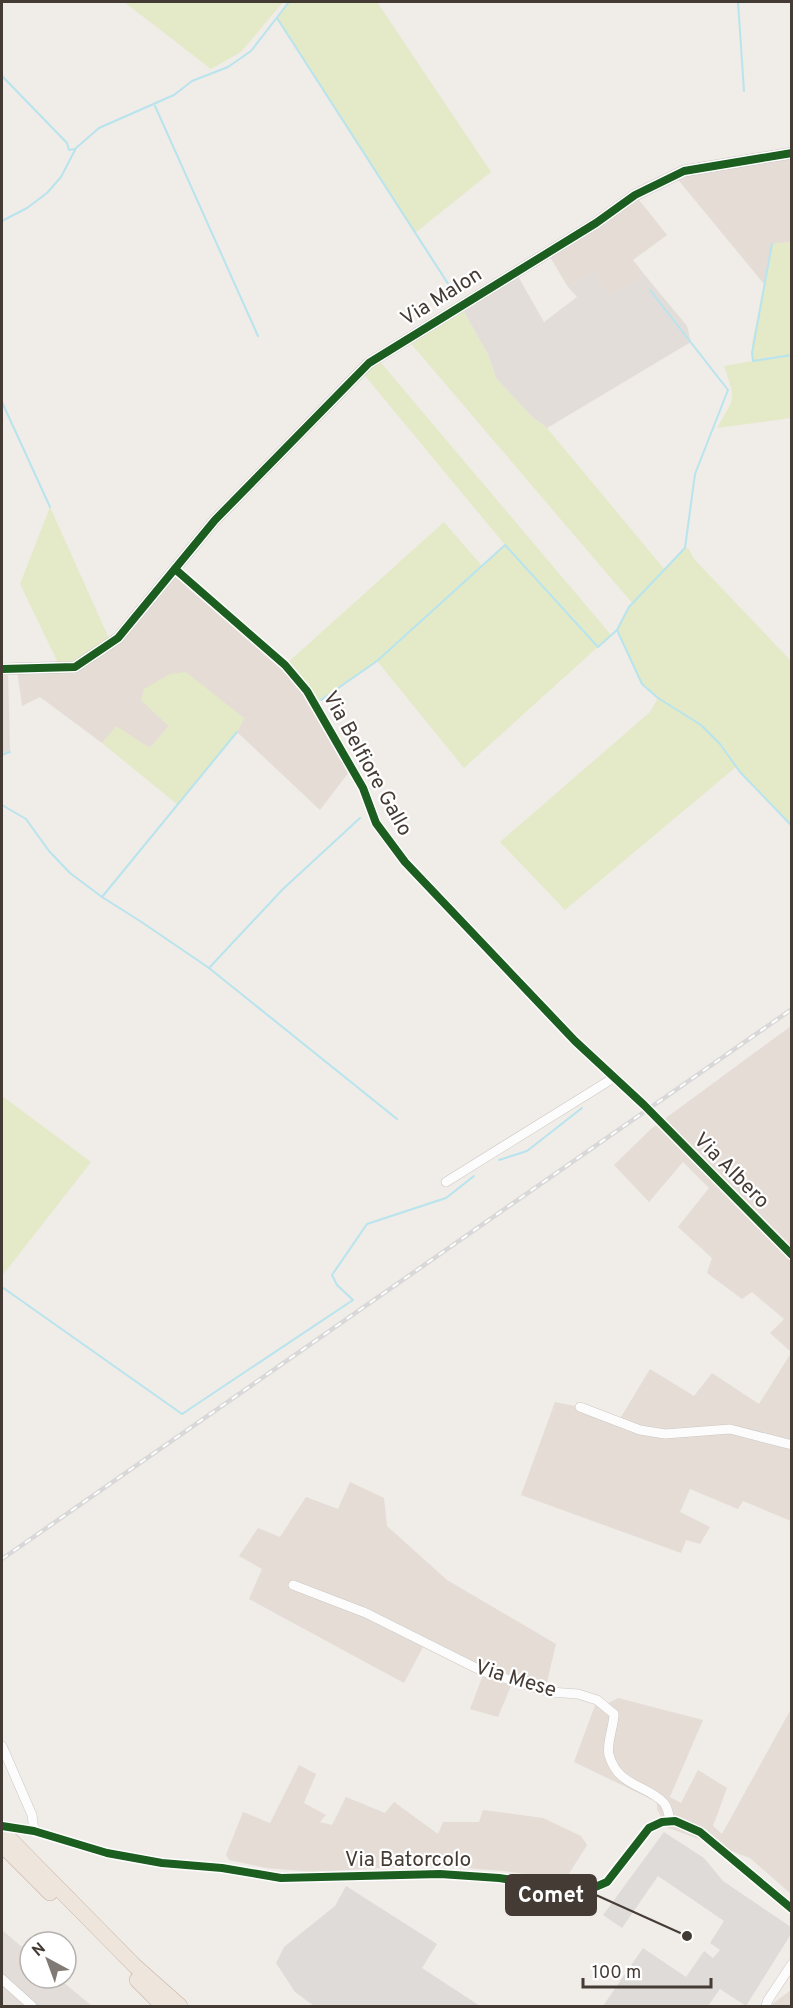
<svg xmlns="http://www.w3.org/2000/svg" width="793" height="2008" viewBox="0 0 793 2008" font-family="Overpass,sans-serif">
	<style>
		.residential { fill: #e4dcd5 }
		.industrial { fill: #e3ddd9 }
		.green { fill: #e4eac8 }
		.parking { fill: #dfdbd8 }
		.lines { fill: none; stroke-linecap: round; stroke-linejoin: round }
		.stream { stroke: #b8e4ee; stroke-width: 2 }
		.minor-casing { stroke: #ccc8c4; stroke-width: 10 }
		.tertiary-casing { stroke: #ccc8c4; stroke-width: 12 }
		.trunk-casing { stroke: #c8b3a3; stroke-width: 16 }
		.minor { stroke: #fdfcfc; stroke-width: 9 }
		.tertiary { stroke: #fdfcfc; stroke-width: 10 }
		.trunk { stroke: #eee5dd; stroke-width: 15 }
		.rail-casing { stroke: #d9d8d8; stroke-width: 4.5 }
		.rail { stroke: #fff; stroke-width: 2; stroke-dasharray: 7; stroke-linecap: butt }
		.cycleway-casing { stroke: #fff; stroke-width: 11 }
		.cycleway { stroke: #1b5e20; stroke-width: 8 }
		.labels { text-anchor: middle; stroke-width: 4.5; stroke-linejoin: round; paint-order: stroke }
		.street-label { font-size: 21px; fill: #453b35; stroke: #fff }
		.leader { fill: none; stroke: #453b35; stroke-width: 2 }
		.callout-dot { fill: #453b35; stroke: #fff; stroke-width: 2 }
		.callout { fill: #453b35; stroke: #453b35; stroke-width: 2 }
		.callout-label { font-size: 22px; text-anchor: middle; font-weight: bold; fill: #fff }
	</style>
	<rect width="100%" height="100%" fill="#f0ece8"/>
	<g class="residential">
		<polygon points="791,153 791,242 772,244 764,284 675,176"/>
		<polygon points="635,195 667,235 633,260 644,274 608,296 593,272 568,287 547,252"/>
		<polygon points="175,569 285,665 352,768 320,810 237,732 244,718 141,700 169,726 150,748 116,727 102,743 40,697 22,706 17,669 75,667 118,638"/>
		<polygon points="791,1026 791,1352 770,1333 784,1319 752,1292 742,1299 707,1273 712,1258 678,1227 709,1188 683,1162 649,1202 614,1165 651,1129"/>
		<polygon points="791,1353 791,1521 743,1501 738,1509 690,1489 680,1512 710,1527 700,1544 686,1540 681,1553 521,1495 555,1402 580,1407 618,1422 650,1369 694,1396 712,1373 759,1404"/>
		<polygon points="350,1482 384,1498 387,1526 447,1580 556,1644 546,1686 513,1681 498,1717 470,1709 483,1675 423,1647 404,1683 249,1599 262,1569 239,1556 258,1528 280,1537 306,1497 338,1509"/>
		<polygon points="618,1698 703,1720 670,1797 681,1803 698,1770 727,1788 713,1826 722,1834 791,1709 791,1894 750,1858 666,1827 657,1809 657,1802 574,1762 597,1700 605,1705"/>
		<polygon points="299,1765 316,1774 304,1803 326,1815 320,1822 332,1825 346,1797 385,1813 394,1802 438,1834 443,1822 479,1822 483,1810 543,1818 581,1836 587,1845 565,1880 504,1871 428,1865 313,1872 267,1868 229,1860 226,1855 243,1812 270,1823"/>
		<polygon points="791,1990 791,2006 770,2006 775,2002"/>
	</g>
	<g class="industrial">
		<polygon points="515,271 544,322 577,297 568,287 593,272 608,295 644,274 687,326 691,342 547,428 532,417 496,378 488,355 460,305"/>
		<polygon points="2,669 8,669 10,752 2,755"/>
		<polygon points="2,1930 30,1954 30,1978 58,1978 92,2006 2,2006"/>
	</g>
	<g class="green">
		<polygon points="124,2 283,2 241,52 211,69"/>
		<polygon points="289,2 377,2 491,172 415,233 277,18"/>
		<path d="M 791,242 L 791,418 L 717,428 C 736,394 736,402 724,366 L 753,361 L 752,344 L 772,244 Z"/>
		<polygon points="460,305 488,355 496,378 532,417 547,428 665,570 685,548 689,549 694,559 791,661 791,826 736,767 565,910 500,842 650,712 658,698 642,684 617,630 632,603 407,339"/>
		<polygon points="377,358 611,635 464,768 377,661 316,703 285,665 444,522 482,566 505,545 361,371"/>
		<polygon points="50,507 111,643 75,667 60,667 20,584"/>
		<polygon points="186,672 244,718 237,732 178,805 102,743 116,726 150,748 169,726 141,700 144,689 170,674"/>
		<polygon points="2,1096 91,1162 2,1276"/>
	</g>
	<g class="parking">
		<polygon points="664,1832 704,1858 723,1881 791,1927 791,1934 746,2006 720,1989 708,2006 603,2006 643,1948 686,1977 704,1951 713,1958 720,1950 710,1943 724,1921 658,1876 622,1928 603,1915"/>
		<polygon points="346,1886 437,1944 422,1968 480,2006 314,2006 295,1992 276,1963 284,1947 335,1906"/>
	</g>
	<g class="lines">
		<g class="stream">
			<polyline points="738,2 744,91"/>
			<polyline points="277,18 454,293"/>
			<polyline points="2,76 67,143 69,150 75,149"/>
			<polyline points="155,106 258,336"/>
			<polyline points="2,221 27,208 47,193 61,177 76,148 99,128 174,95 192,81 228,67 251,51 289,2"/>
			<polyline points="772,244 752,353 753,361 792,355"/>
			<polyline points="650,290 728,390 695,474 685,548 629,607 617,630 642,684 658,698 701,725 720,744 740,772 792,826"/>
			<polyline points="2,402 50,507"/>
			<polyline points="321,700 377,661 505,545 598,647 617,630"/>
			<polyline points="2,755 10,752"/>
			<polyline points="2,805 26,819 49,851 70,873 102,897 140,921 209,968 397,1119"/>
			<polyline points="102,897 237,732"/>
			<polyline points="209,968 283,889 360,818"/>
			<polyline points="499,1160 527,1151 582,1108"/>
			<polyline points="2,1287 182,1414 353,1300 337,1285 332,1275 367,1224 446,1198 474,1176"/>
		</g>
		<defs>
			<g id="minor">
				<polyline points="175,569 285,665 307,691 363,788 376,823 405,862 575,1041 644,1105 792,1255"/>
				<polyline points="446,1182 615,1077"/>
				<polyline points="580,1407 640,1430 665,1434 730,1429 792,1445"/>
				<path d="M 293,1585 L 366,1613 L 484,1672 L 550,1692 L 578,1694 L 597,1700 L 614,1714 C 614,1726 606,1744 609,1755 C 618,1787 646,1784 664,1803 C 668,1808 669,1815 670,1821"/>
				<polyline points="2,1746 32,1815 34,1831"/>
				<polyline points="4,1826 34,1831 107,1853 162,1863 222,1868 281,1878 440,1874 499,1878 586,1891 607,1882 649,1828 662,1822 675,1821 700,1832 792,1909"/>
				<polyline points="2,1979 32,2006"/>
				<polyline points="766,2006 768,2000 792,1964"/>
			</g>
			<polyline id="tertiary" points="2,669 75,667 118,638 215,520 369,363 596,223 635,195 684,171 792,153"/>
			<g id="trunk">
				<polyline points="2,1831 135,1966 180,2006"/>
				<polyline points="2,1845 50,1893"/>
				<polyline points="137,1980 163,2006"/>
			</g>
		</defs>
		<use href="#minor" class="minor-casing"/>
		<use href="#tertiary" class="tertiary-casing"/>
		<use href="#trunk" class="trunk-casing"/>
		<use href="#minor" class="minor"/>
		<use href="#tertiary" class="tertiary"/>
		<use href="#trunk" class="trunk"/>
		<defs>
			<polyline id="rail" points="2,1559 792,1009"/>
		</defs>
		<use href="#rail" class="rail-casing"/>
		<use href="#rail" class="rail"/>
		<defs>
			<g id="cycleway">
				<polyline points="175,569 285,665 307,691 363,788 376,823 405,862 575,1041 644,1105 792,1255"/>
				<polyline points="2,669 75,667 118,638 215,520 369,363 596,223 635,195 684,171 792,153"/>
				<polyline points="2,1826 34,1831 107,1853 162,1863 222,1868 281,1878 440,1874 499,1878 586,1891 607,1882 649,1828 662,1822 675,1821 700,1832 792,1909"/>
			</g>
		</defs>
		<use href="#cycleway" class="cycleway-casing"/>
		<use href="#cycleway" class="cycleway"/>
	</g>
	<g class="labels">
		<g class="street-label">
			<text transform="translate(441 296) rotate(-32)" y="7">Via Malon</text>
			<text transform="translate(368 763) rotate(61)" y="7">Via Belfiore Gallo</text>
			<text transform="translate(732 1170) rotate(45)" y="7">Via Albero</text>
			<text transform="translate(516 1678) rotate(17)" y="7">Via Mese</text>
			<text x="408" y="1866">Via Batorcolo</text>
		</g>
	</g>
	<path class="leader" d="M687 1936L596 1895"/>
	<circle class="callout-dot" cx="687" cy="1936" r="6"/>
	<rect class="callout" x="506" y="1875" width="90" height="40" rx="6"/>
	<g class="callout-label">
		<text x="551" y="1902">Comet</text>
	</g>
	<rect width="793" height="2008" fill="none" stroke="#453b35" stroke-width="6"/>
	<g transform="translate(48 1960) rotate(319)"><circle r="28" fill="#ffffff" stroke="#b5b1ae" stroke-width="1.5"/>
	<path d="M0-4.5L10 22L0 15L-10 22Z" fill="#817974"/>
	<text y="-9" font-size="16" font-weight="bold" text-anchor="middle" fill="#453b35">N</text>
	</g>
	<path d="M583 1978v9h128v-9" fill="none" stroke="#453b35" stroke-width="3"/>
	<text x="592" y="1978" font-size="18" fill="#453b35" stroke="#ffffff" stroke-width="4.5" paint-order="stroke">100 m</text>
</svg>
